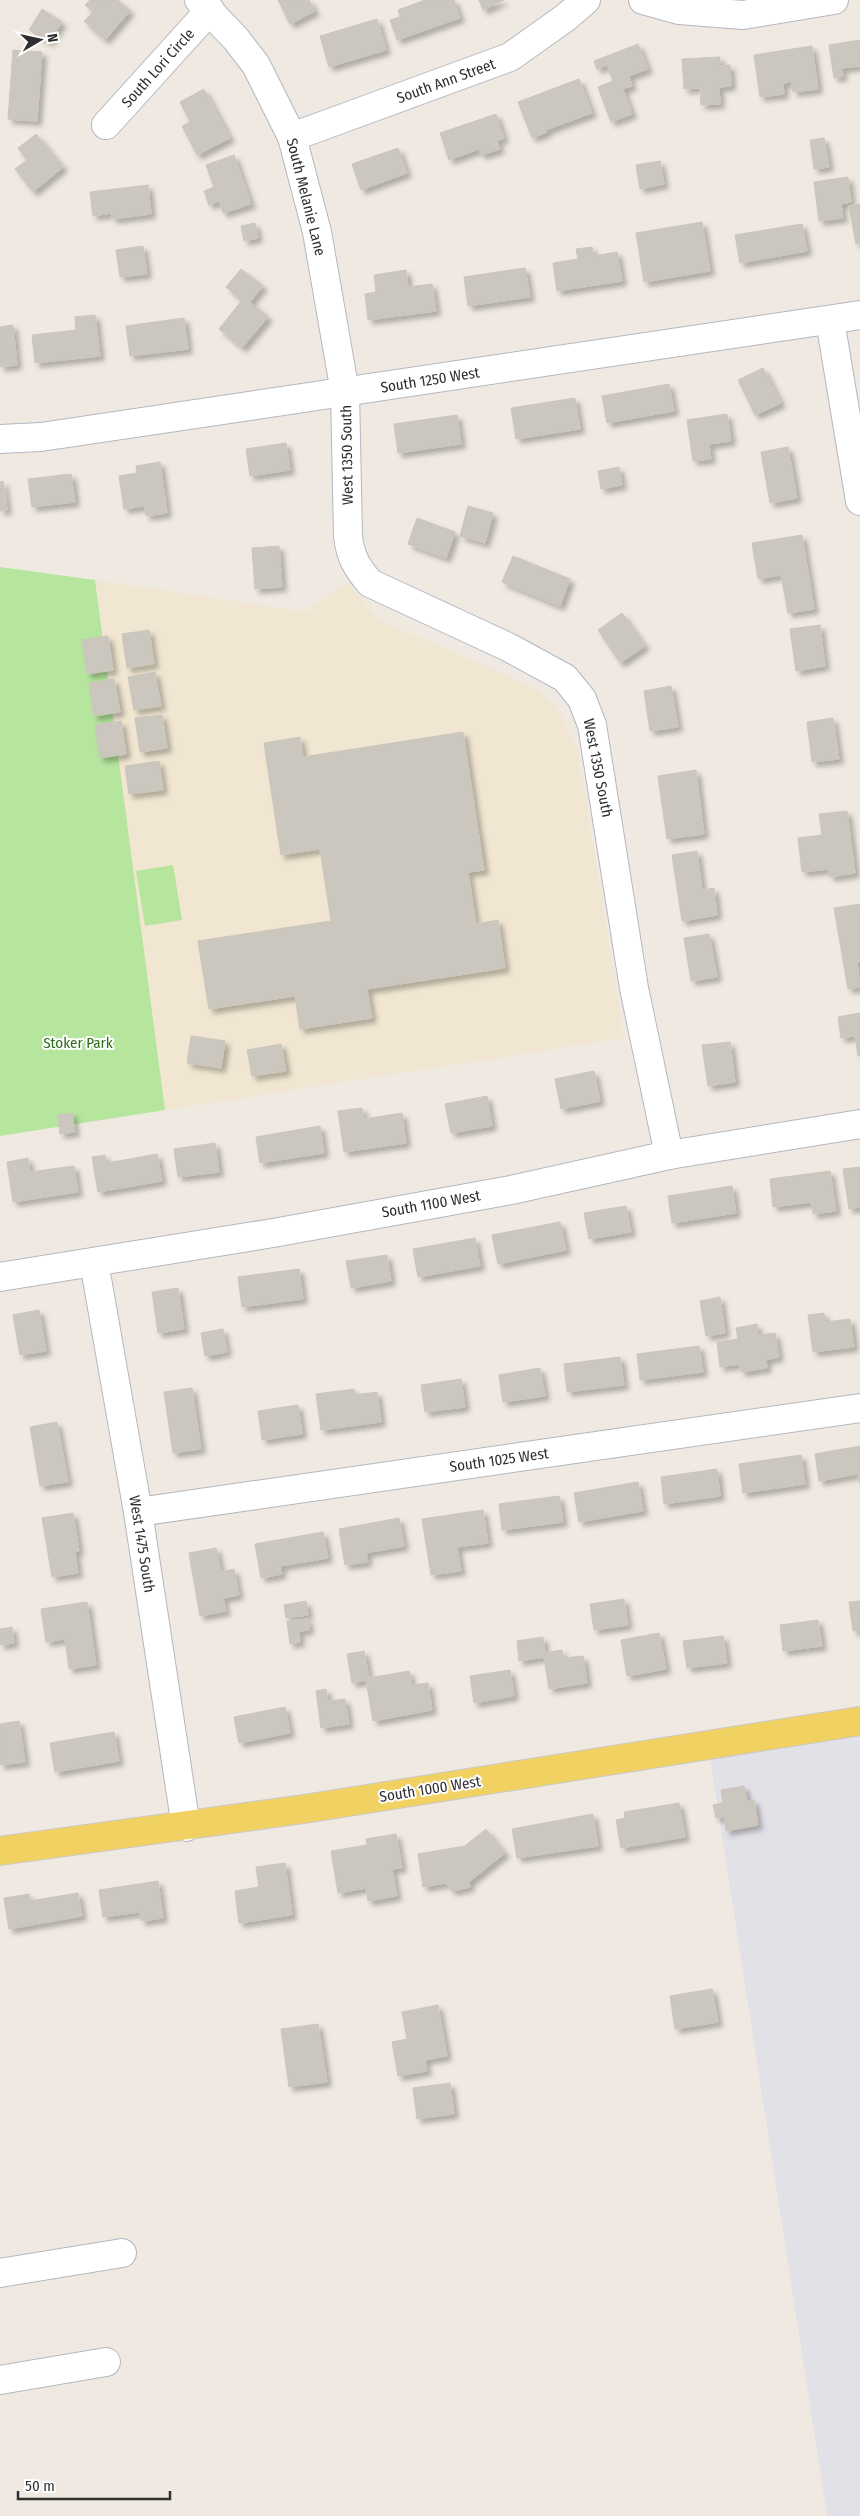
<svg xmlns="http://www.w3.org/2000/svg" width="860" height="2516" viewBox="0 0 860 2516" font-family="'Fira Sans Condensed',sans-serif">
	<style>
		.industrial { fill: #e3e1e8 }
		.education { fill: #f0e6d1 }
		.green { fill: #b6e59e }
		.building { fill: #cbc7bf; stroke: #cbc5ba; filter: url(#shadow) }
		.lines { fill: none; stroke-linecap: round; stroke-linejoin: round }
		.minor-casing { stroke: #b4b7c1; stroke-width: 30 }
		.major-casing { stroke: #c9c9c9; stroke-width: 30 }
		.minor { stroke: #fff; stroke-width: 28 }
		.major { stroke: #f2d163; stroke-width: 28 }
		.labels { text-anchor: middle; stroke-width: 4; stroke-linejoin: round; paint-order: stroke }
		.street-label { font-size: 15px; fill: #2e2e2e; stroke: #fff }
		.park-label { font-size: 15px; fill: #2c6e1b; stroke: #fff }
	</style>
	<defs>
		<filter id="shadow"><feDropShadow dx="4.5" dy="4.5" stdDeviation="2.5" flood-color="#0004"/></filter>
	</defs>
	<rect width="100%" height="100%" fill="#efe9e1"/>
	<polygon class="industrial" points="860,1733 860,2516 827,2516 710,1758"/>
	<polygon class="education" points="95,580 305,612 347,583 380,620 533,687 558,708 578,750 624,1038 165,1110"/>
	<g class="green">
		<polygon points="0,567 95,580 165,1110 0,1136"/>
		<polygon points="173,865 182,920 145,926 136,871"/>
	</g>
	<g class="building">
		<polygon points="90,0 118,0 130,11 105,40 84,21 93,12 85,5"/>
		<polygon points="278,0 309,0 315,11 290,24"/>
		<polygon points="425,0 454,0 460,18 397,40 390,20 400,17 398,10"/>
		<polygon points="479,0 504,0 483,10"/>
		<polygon points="42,9 62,22 49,42 29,30"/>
		<polygon points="377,19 386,50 329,67 320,36"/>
		<polygon points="860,40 860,66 841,68 843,76 834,78 829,45"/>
		<polygon points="638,44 648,69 629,76 632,86 623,89 632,114 611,122 598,87 613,81 607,65 597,69 594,61"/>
		<polygon points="812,46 818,89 793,92 792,82 783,83 784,94 760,97 754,55"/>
		<polygon points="13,50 42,52 37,121 8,119"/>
		<polygon points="720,57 720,66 730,65 731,86 719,87 720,104 701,105 700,88 684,89 682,59"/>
		<polygon points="579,79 592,113 546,130 547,132 532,138 518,102"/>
		<polygon points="204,89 230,138 197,155 182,126 190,122 180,102"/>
		<polygon points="496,114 504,138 497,141 500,149 481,155 479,149 449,160 440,133"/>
		<polygon points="36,134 63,167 33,192 15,169 27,160 18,148"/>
		<polygon points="824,138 829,167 814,169 810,140"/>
		<polygon points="398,148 407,173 361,190 352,164"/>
		<polygon points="234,155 251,204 223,213 219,201 209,205 204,191 214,187 206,165"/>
		<polygon points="660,161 664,184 640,189 636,165"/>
		<polygon points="848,177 851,202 841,204 843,218 819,221 814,182"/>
		<polygon points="148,185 151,214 112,219 112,213 93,216 90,192"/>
		<polygon points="860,204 860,243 856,244 849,206"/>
		<polygon points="702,222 710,271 644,282 636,233"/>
		<polygon points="255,223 258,238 244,241 241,226"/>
		<polygon points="802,224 807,251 740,263 735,235"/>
		<polygon points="143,246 147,274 120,277 116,250"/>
		<polygon points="592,247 594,256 617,252 622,281 557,291 553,263 578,259 576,249"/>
		<polygon points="525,268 530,297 468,306 464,277"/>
		<polygon points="241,269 263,286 250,302 268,317 242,348 219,329 242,300 226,287"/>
		<polygon points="406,270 408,287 432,284 436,311 368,320 365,294 376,292 374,275"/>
		<polygon points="95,315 100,356 35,363 32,335 76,330 75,317"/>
		<polygon points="184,318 188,349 130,356 126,326"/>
		<polygon points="13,325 17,365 0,367 0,327"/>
		<polygon points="763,368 781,403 755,415 738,380"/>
		<polygon points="669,384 674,411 607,423 602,396"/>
		<polygon points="575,398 580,429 516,439 511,408"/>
		<polygon points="727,414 731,441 709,444 711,459 693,461 687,420"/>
		<polygon points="457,415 461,444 398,453 394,424"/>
		<polygon points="286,443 290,470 250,476 246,449"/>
		<polygon points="788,447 797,498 770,503 761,452"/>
		<polygon points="160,462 167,513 146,516 145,506 124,509 119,476 137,473 136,466"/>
		<polygon points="619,467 622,485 601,489 598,471"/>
		<polygon points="71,474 75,502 32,507 28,479"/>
		<polygon points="3,481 7,510 0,511 0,482"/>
		<polygon points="468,506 493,513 485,543 460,536"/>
		<polygon points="417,518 455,532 446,558 408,544"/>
		<polygon points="802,535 814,609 788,613 781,575 758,579 752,543"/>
		<polygon points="279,546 282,587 255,589 252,548"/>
		<polygon points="513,556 570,579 560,606 502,582"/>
		<polygon points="622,613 645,646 620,663 598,630"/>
		<polygon points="820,625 825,666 796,671 790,629"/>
		<polygon points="149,630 154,664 127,668 122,634"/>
		<polygon points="108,636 113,670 87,674 82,640"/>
		<polygon points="155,672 161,706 134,710 128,677"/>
		<polygon points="114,679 120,712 94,716 89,683"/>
		<polygon points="671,686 678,727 650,731 644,691"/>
		<polygon points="162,715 167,748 140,752 135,718"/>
		<polygon points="833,718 839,759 812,762 807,722"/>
		<polygon points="121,721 126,754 100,758 95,725"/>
		<polygon points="463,732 484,870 468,872 476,924 498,920 505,968 367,989 372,1018 300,1029 295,996 209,1009 198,941 331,921 320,849 281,855 264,743 300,737 303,757"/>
		<polygon points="159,761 163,790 129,794 125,766"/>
		<polygon points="696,770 704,834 667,839 658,776"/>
		<polygon points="847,811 855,873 830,877 829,869 802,872 798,838 822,835 819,814"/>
		<polygon points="697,851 702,890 714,888 717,915 682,921 672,855"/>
		<polygon points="860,904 860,962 857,963 860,987 848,989 834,908"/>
		<polygon points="709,934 717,977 691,981 684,938"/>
		<polygon points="860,1013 860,1055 858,1056 855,1036 841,1038 838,1017"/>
		<polygon points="191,1036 225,1041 221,1068 187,1063"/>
		<polygon points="730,1042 735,1082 708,1086 702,1045"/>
		<polygon points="281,1044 286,1071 252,1076 247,1050"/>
		<polygon points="594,1071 600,1101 561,1109 555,1079"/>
		<polygon points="487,1096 492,1126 451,1133 445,1104"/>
		<polygon points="362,1108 364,1119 402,1113 406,1143 344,1152 338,1111"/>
		<polygon points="72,1113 75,1132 60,1134 58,1115"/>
		<polygon points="320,1126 324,1153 260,1163 256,1137"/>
		<polygon points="215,1143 219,1172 178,1177 174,1149"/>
		<polygon points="157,1154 162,1181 98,1192 92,1157 105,1155 107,1163"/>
		<polygon points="28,1158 30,1172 74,1166 78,1192 13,1202 7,1162"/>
		<polygon points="860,1167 860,1207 849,1209 843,1169"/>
		<polygon points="830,1171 836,1211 813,1214 811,1202 773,1207 770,1179"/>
		<polygon points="732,1186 736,1213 672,1223 668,1196"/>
		<polygon points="626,1206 631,1232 589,1239 584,1213"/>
		<polygon points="560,1222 566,1250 498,1264 492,1235"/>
		<polygon points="475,1238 480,1266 418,1277 413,1249"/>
		<polygon points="387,1255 391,1281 351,1288 346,1261"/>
		<polygon points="299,1269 303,1299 242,1307 238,1277"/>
		<polygon points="178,1288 184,1329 158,1333 152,1292"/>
		<polygon points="720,1297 725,1333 706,1336 700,1301"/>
		<polygon points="39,1310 46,1351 20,1355 13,1315"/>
		<polygon points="824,1313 825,1322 850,1319 854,1347 813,1352 808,1315"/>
		<polygon points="757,1324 758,1335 775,1333 779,1357 766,1360 767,1368 741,1372 739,1364 720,1367 717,1342 738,1339 736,1328"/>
		<polygon points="223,1329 227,1352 205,1356 201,1333"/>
		<polygon points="699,1346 703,1372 640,1380 637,1354"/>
		<polygon points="620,1357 624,1385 567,1392 564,1364"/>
		<polygon points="540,1368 545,1396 503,1402 499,1375"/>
		<polygon points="461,1379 465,1407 425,1412 421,1385"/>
		<polygon points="192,1388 201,1449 173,1453 164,1392"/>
		<polygon points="354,1389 355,1395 377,1392 381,1422 321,1430 316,1394"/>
		<polygon points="298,1405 302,1434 262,1440 258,1411"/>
		<polygon points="57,1422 68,1482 40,1486 30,1427"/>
		<polygon points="860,1446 860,1483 857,1474 819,1481 815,1454"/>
		<polygon points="801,1455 805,1484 743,1493 739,1464"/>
		<polygon points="717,1469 720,1496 664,1504 661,1477"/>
		<polygon points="638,1482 643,1511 579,1522 574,1493"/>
		<polygon points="559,1496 563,1522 502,1530 499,1504"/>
		<polygon points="483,1510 488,1543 457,1547 461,1571 431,1575 422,1519"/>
		<polygon points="73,1513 79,1551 75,1552 78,1573 52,1577 42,1518"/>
		<polygon points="399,1518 404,1546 366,1553 368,1562 345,1565 339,1529"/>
		<polygon points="323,1532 328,1558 280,1566 282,1574 261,1578 255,1544"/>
		<polygon points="216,1548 221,1572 234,1569 239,1595 223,1598 226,1611 200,1616 189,1553"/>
		<polygon points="624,1599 628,1625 594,1630 590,1604"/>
		<polygon points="306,1601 308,1615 286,1618 284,1605"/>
		<polygon points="860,1601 860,1630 853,1631 849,1602"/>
		<polygon points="87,1602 96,1665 69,1669 65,1639 46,1642 41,1609"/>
		<polygon points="308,1619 309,1630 299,1631 300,1642 290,1644 287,1621"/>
		<polygon points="818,1620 822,1646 783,1651 780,1625"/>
		<polygon points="12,1627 14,1643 0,1645 0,1629"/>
		<polygon points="659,1633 666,1669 627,1676 621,1640"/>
		<polygon points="723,1636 727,1663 687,1668 683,1641"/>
		<polygon points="543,1637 545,1653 562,1650 563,1658 583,1656 587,1683 549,1689 544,1657 519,1661 517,1641"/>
		<polygon points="364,1651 369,1678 409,1671 412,1685 428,1683 432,1710 373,1721 366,1680 352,1683 347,1654"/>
		<polygon points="510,1670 514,1696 474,1703 470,1676"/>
		<polygon points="326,1689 328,1701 345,1699 349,1724 321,1728 316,1691"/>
		<polygon points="285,1707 290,1733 239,1743 234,1717"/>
		<polygon points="19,1721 25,1762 0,1765 0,1724"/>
		<polygon points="114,1732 119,1761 55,1772 50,1743"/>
		<polygon points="744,1786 747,1801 754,1800 758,1825 726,1831 724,1817 716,1818 713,1805 723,1803 721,1790"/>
		<polygon points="679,1803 685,1837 621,1848 616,1820 625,1818 624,1812"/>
		<polygon points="593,1814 598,1846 517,1858 512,1829"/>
		<polygon points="486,1829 505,1853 469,1882 470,1887 452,1891 446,1883 423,1887 418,1854 465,1846"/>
		<polygon points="396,1834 402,1868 392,1869 397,1896 368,1901 366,1888 338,1893 331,1851 367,1845 366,1839"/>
		<polygon points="285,1863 292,1915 239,1923 235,1891 259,1887 256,1867"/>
		<polygon points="158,1881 163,1918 141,1921 140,1912 103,1917 99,1890"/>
		<polygon points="78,1893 82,1916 9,1929 4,1898 29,1894 30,1901"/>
		<polygon points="712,1989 718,2022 675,2029 670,1996"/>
		<polygon points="438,2005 447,2056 425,2060 427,2071 398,2076 392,2042 407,2039 402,2012"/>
		<polygon points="318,2024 327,2082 289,2087 281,2029"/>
		<polygon points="450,2083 454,2114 417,2119 413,2088"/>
	</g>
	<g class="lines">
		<defs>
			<g id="minor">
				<path d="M 199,0 L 236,39 L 256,65 L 292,137 L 317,232 L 345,392 L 348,536 C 350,556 357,568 370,583 L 508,647 L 565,678 L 582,699 L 592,725 L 634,988 L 669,1155"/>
				<polyline points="643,0 679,10 743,15 834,0"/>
				<polyline points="106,125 210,10"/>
				<polyline points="292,137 510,57 565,18 586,0"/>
				<polyline points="830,320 860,501"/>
				<polyline points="0,439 41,437 860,315"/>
				<polyline points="94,1262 138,1512 186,1827"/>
				<polyline points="0,1277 273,1233 511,1190 669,1155 860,1124"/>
				<polyline points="138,1512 860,1408"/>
				<polyline points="0,2273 122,2253"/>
				<polyline points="0,2380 106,2362"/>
			</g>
			<polyline id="major" points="0,1851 304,1809 860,1721"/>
		</defs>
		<use href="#minor" class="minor-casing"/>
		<use href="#major" class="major-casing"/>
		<use href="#minor" class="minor"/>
		<use href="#major" class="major"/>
	</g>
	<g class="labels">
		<g class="street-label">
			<text transform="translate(158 68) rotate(-48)" y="5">South Lori Circle</text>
			<text transform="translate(446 81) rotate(-20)" y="5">South Ann Street</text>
			<text transform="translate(306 197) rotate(76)" y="5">South Melanie Lane</text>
			<text transform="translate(430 380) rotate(-9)" y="5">South 1250 West</text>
			<text transform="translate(347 455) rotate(-91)" y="5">West 1350 South</text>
			<text transform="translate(598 768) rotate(79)" y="5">West 1350 South</text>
			<text transform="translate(431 1204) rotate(-10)" y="5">South 1100 West</text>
			<text transform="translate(499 1460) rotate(-8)" y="5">South 1025 West</text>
			<text transform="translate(142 1544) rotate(81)" y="5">West 1475 South</text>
			<text transform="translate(430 1789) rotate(-9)" y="5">South 1000 West</text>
		</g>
		<g class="park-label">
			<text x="78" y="1048">Stoker Park</text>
		</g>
	</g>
	<g transform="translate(40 40) rotate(81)" stroke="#ffffff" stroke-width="4" paint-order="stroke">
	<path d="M0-4L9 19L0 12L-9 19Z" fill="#2e2e2e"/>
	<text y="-8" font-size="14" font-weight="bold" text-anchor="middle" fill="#2e2e2e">N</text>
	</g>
	<path d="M18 2491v8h152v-8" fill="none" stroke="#2e2e2e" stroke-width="2.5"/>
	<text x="25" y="2491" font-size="15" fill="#2e2e2e" stroke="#ffffff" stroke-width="4" paint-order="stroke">50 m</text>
</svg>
